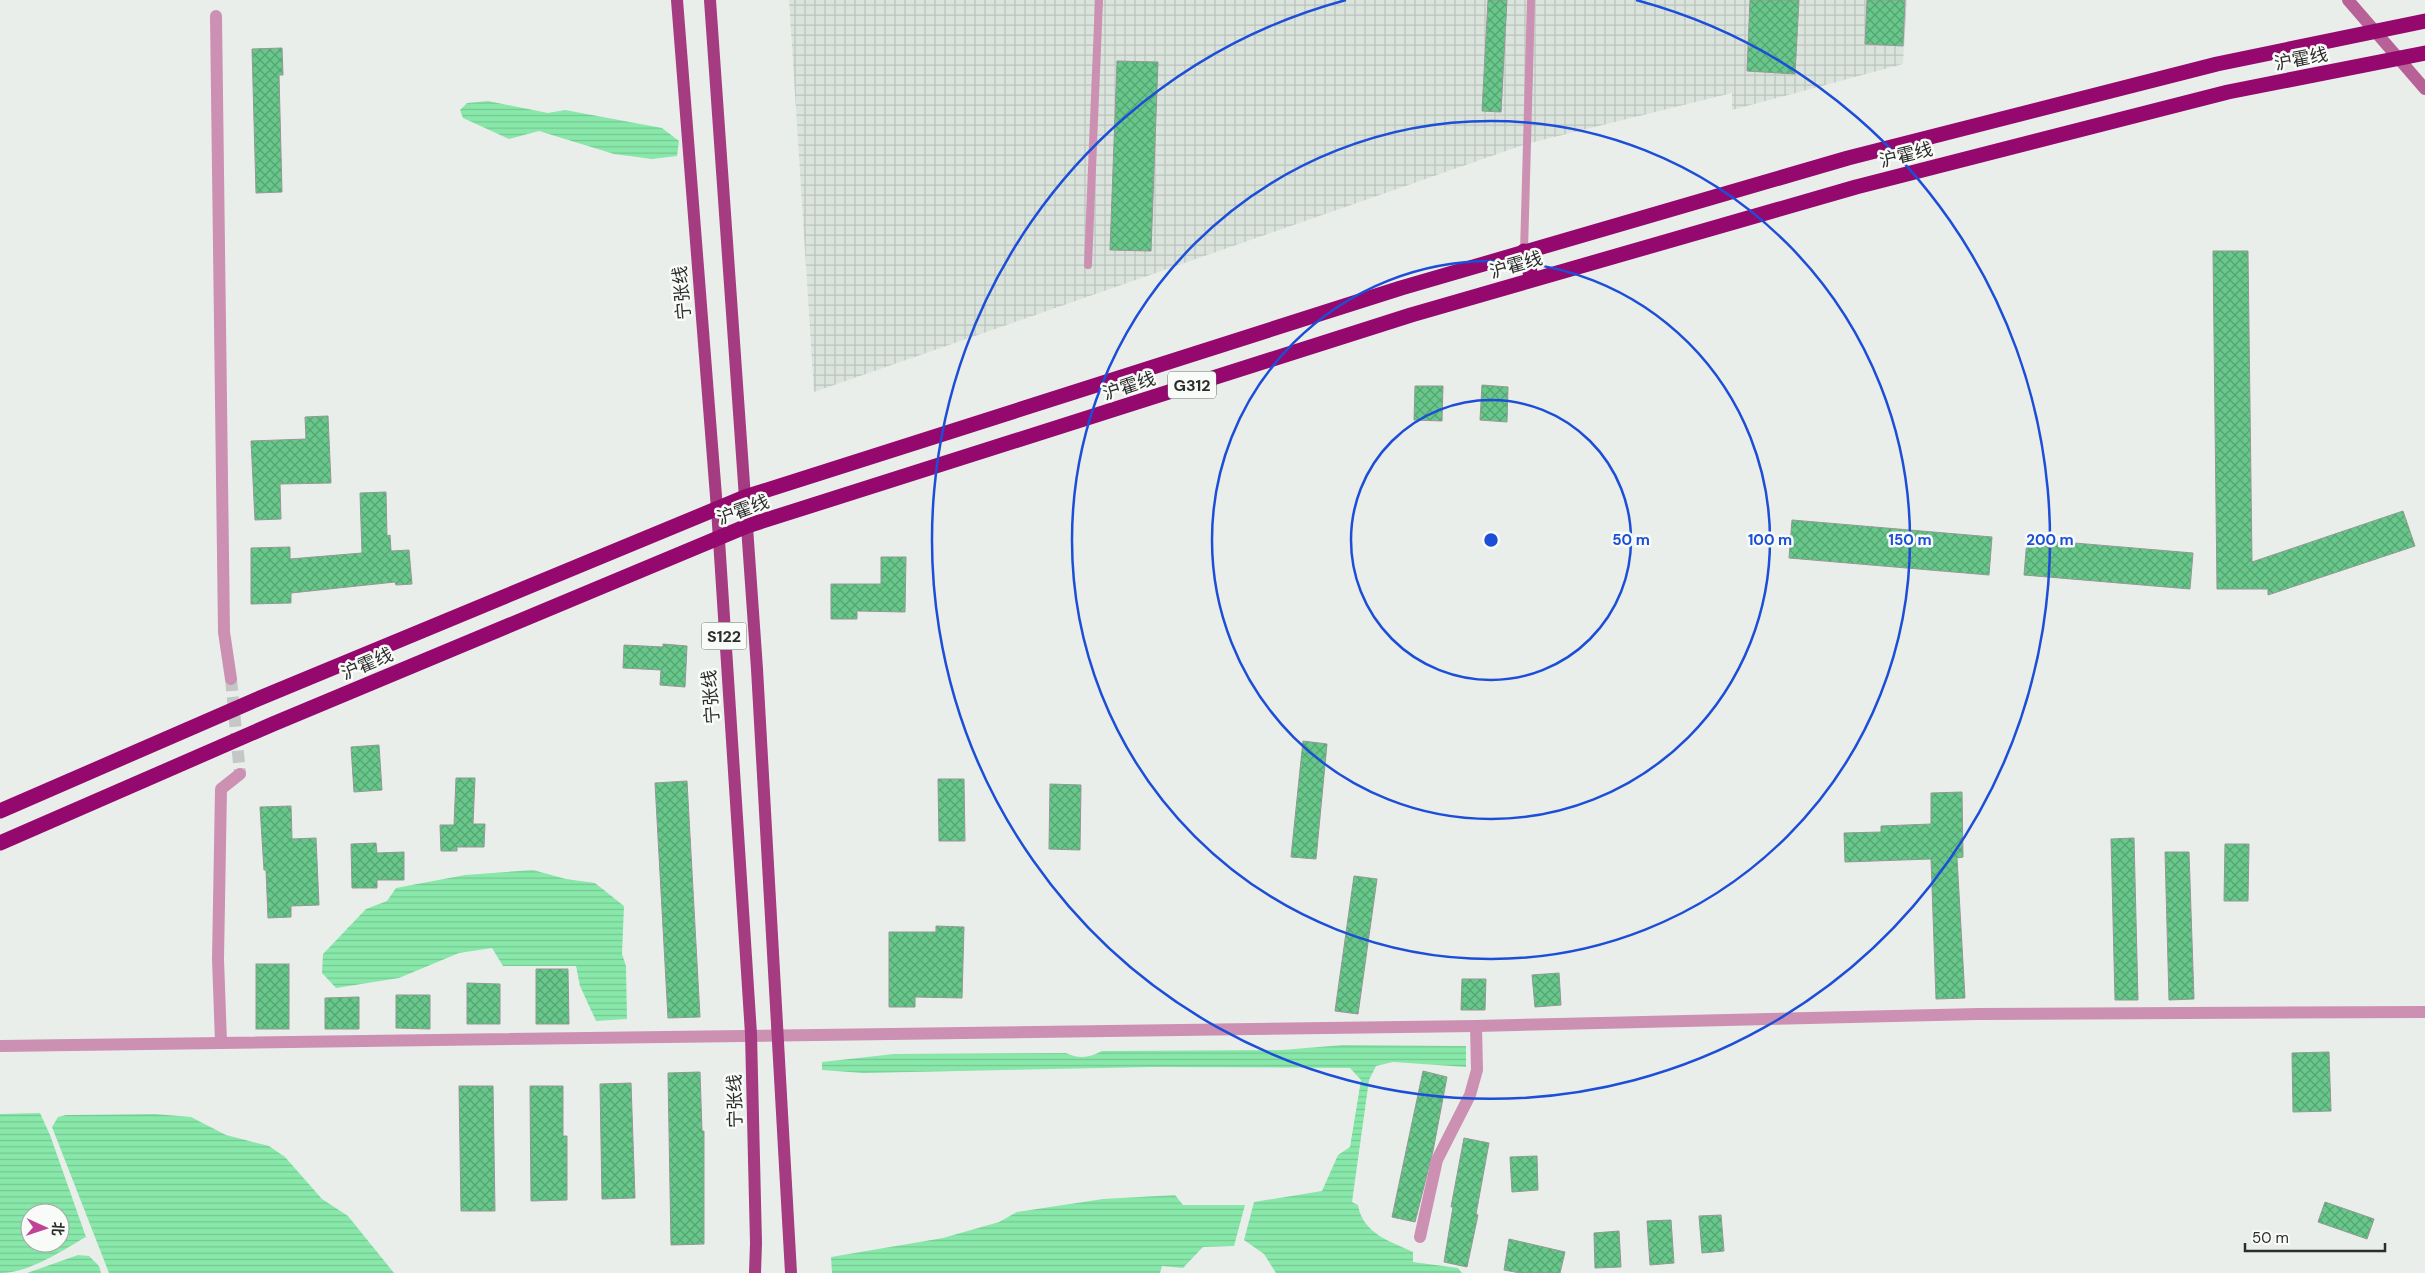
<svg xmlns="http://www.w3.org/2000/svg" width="2425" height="1273" viewBox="0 0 2425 1273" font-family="'DM Sans','Noto Sans SC',sans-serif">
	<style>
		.industrial { fill: url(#industrial-grid) }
		.water { fill: url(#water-rules); fill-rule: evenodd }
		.building { fill: url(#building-cross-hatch); stroke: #949895 }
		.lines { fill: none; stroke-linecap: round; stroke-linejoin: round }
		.street-tunnel { stroke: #c4c7c5; stroke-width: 12; stroke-dasharray: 12 6; stroke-linecap: butt }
		.lane { stroke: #cc90b3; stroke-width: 8 }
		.street { stroke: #cc90b3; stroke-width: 12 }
		.secondary { stroke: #b76196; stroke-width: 12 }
		.primary { stroke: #a53b81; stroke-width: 12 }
		.highway { stroke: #95086e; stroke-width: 15 }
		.ring { fill: none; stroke: #1d4ed8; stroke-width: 2.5 }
		.labels { text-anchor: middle; stroke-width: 5; stroke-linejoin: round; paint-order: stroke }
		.shield { fill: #f8fbf8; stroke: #686a68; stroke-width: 1 }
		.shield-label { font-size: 16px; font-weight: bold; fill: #2b2c2b }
		.street-label { font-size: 18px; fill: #2b2c2b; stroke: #f8fbf8 }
		.centre { fill: #1d4ed8; stroke: #f8fbf8; stroke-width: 2.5 }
		.ring-label { font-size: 15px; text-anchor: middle; font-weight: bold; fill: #1d4ed8; stroke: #f8fbf8; stroke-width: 5; stroke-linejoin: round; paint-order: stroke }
	</style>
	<defs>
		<pattern id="industrial-grid" width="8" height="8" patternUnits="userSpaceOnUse" patternTransform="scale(1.25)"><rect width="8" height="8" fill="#dae4dd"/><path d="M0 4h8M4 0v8" fill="none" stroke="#bbc4be"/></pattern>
		<pattern id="water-rules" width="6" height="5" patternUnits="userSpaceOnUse" patternTransform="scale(1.25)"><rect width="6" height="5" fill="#88e8a9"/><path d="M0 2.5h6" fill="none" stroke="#76c792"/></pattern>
		<pattern id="building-cross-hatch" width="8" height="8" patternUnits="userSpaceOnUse" patternTransform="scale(1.25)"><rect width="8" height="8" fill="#68c88b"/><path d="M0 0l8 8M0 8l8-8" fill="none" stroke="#56a372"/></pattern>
	</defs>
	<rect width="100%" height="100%" fill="#eaeeeb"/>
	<polygon class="industrial" points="789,0 1907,0 1903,64 1732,110 1732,93 1526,144 814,392"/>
	<g class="water">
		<polygon points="488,101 548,113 565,110 662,128 679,141 677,156 652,159 614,154 539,131 509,139 463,118 460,110 467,103"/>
		<polygon points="533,870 566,879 595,883 624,906 622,954 626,966 627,1019 596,1021 580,986 576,966 503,966 492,948 459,953 399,978 336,988 322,973 323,954 366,909 387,901 396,888 465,875"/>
		<path d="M 1343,1045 L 1466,1046 L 1466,1067 L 1393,1062 L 1376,1066 L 1369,1080 L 1352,1202 L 1358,1205 C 1363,1234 1390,1241 1413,1252 L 1413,1262 L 1458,1268 L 1462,1273 L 1276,1273 L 1264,1254 L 1244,1240 L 1254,1202 L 1322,1191 L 1338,1155 L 1350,1147 L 1361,1080 L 1350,1068 L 1152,1067 L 863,1073 L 822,1070 L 822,1062 L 894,1054 L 1066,1053 C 1079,1059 1089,1058 1102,1051 L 1282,1050 Z"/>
		<path d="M 40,1113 L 50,1135 L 86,1237 C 61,1251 30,1273 0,1273 L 0,1114 ZM 30,1213 L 60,1213 L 60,1243 L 30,1243 Z"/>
		<polygon points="155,1114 191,1117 226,1135 269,1146 285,1157 322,1199 348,1216 394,1273 109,1273 52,1127 58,1117 66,1115"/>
		<polygon points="1175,1195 1183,1205 1245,1205 1234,1246 1203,1247 1183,1268 1162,1266 1160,1273 832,1273 831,1257 943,1238 999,1222 1017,1212 1103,1199"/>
		<polygon points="78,1255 89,1256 99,1266 101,1273 27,1273"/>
	</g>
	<g class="building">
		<polygon points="1488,0 1507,0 1501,112 1482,111"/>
		<polygon points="1750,0 1799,0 1795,74 1747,71"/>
		<polygon points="1867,0 1905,0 1903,46 1865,44"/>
		<polygon points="282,48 283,75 279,75 282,192 256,193 252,49"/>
		<polygon points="1117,61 1158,62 1151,251 1110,250"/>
		<polygon points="2213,251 2248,251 2252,562 2403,511 2415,546 2268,595 2268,589 2217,589"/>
		<polygon points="1482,385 1508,387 1507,422 1480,420"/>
		<polygon points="1415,386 1443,386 1442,421 1414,420"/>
		<polygon points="328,416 331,483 280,484 281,519 255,520 251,441 306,439 305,417"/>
		<polygon points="386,492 387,536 390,535 391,551 409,550 412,584 396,585 395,582 291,593 291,603 251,604 251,548 290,547 290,559 362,553 360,493"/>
		<polygon points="1792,520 1992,537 1989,575 1789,558"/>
		<polygon points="2027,539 2193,553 2190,589 2024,575"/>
		<polygon points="881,557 906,557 905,612 857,611 857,619 831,619 831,584 881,584"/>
		<polygon points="663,644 687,646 685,687 660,685 661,670 623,668 624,645 663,647"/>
		<polygon points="1303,741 1327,744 1316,859 1291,857"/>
		<polygon points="379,745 382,790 354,792 351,747"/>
		<polygon points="456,778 475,778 473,824 485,824 484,847 457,847 457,851 441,851 440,825 454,825"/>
		<polygon points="938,779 964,779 965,841 939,841"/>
		<polygon points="687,781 700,1017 668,1018 655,783"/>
		<polygon points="1050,784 1081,785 1080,850 1049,849"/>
		<polygon points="1962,792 1963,857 1957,858 1965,998 1936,999 1931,859 1845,862 1844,833 1881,832 1881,826 1931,824 1931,793"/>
		<polygon points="291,806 292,839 316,838 319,905 291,906 291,917 268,918 266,870 264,870 260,807"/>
		<polygon points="2134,838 2138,1000 2115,1000 2111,839"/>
		<polygon points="376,843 377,853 404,852 404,880 377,880 377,888 352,888 351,844"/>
		<polygon points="2225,844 2249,844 2248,901 2224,901"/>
		<polygon points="2165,852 2189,852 2194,999 2169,1000"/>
		<polygon points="1354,876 1377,879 1358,1014 1335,1011"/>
		<polygon points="936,926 964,927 962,998 915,997 915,1007 889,1007 889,932 936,932"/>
		<rect x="256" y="964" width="33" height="65"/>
		<polygon points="536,969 568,969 569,1024 536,1024"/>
		<polygon points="1559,973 1561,1005 1535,1007 1532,975"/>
		<polygon points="1462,979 1486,979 1485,1010 1461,1010"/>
		<polygon points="467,983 500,984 500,1024 467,1024"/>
		<polygon points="396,995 430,995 430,1029 396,1028"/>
		<polygon points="359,997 359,1029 325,1029 325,998"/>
		<polygon points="2329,1052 2331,1111 2293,1112 2292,1053"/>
		<polygon points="1423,1071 1447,1077 1433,1151 1415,1222 1392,1217"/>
		<polygon points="700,1072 702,1131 704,1131 704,1244 671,1245 668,1073"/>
		<polygon points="631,1083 635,1198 602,1199 600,1084"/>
		<polygon points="459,1086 493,1086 495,1211 461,1211"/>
		<polygon points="530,1086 563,1086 563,1136 567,1136 567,1200 531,1201"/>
		<polygon points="1464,1138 1489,1143 1476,1214 1478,1215 1467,1267 1444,1262 1453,1207 1451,1207"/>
		<polygon points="1537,1156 1538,1190 1512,1192 1510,1157"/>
		<polygon points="2325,1202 2374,1219 2367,1239 2318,1222"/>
		<polygon points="1721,1215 1724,1251 1702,1253 1699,1216"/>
		<polygon points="1671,1220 1674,1263 1650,1265 1647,1221"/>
		<polygon points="1619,1231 1621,1267 1595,1268 1594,1233"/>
		<polygon points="1509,1239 1565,1252 1560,1273 1520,1273 1504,1270"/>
	</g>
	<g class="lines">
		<polyline class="street-tunnel" points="231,679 240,774"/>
		<g class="lane">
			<polyline points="1524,251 1531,0"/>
			<polyline points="1088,265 1099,0"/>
		</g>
		<g class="street">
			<polyline points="216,16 224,632 231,679"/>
			<polyline points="221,1042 218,959 221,789 240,774"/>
			<polyline points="0,1046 1476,1026 1978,1014 2425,1012"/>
			<polyline points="1420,1237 1437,1160 1470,1095 1477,1070 1476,1026"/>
		</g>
		<polyline class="secondary" points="2348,0 2425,89"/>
		<g class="primary">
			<polyline points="677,0 717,509 751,1034 756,1243 755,1273"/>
			<polyline points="710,0 757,669 791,1273"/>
		</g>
		<g class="highway">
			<polyline points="1524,251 1532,279"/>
			<polyline points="0,811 260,698 745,497 1401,288 1848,158 2217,64 2425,21"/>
			<polyline points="0,843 273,724 747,526 1411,315 1856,187 2228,92 2425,53"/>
		</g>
	</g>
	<g class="ring">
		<circle cx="1491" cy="540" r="140"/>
		<circle cx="1491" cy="540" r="279"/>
		<circle cx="1491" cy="540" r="419"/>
		<path d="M1636 0A559 559 0 1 1 1346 0"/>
	</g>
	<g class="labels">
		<g class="shield">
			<rect x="1168" y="371.5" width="48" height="27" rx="4"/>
			<rect x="701.5" y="622.5" width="45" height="27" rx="4"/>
		</g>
		<g class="shield-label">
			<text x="1192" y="391">G312</text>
			<text x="724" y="642">S122</text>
		</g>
		<g class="street-label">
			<text transform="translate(2301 59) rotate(-11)" y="6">沪霍线</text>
			<text transform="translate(1906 155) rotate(-14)" y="6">沪霍线</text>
			<text transform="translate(1516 265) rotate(-16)" y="6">沪霍线</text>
			<text transform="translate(682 293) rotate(-95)" y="6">宁张线</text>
			<text transform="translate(1129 386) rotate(-18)" y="6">沪霍线</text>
			<text transform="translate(743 510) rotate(-20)" y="6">沪霍线</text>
			<text transform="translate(367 664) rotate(-23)" y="6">沪霍线</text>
			<text transform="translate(711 697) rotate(-94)" y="6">宁张线</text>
			<text transform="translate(735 1101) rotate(-91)" y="6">宁张线</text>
		</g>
	</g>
	<circle cx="1491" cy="540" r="8" class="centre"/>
	<g class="ring-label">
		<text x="1631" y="545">50 m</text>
		<text x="1770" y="545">100 m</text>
		<text x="1910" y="545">150 m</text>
		<text x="2050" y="545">200 m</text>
	</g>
	<g transform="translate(45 1228) rotate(93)"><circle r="24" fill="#f8fbf8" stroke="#a6a8a6"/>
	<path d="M0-4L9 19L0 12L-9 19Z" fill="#c04495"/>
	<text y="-8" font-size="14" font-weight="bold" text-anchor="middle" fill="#2b2c2b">北</text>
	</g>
	<path d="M2245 1243v8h140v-8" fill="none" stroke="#2b2c2b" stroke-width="2.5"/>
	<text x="2252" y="1243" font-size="15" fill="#2b2c2b" stroke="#f8fbf8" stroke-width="4" paint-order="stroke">50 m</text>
</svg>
